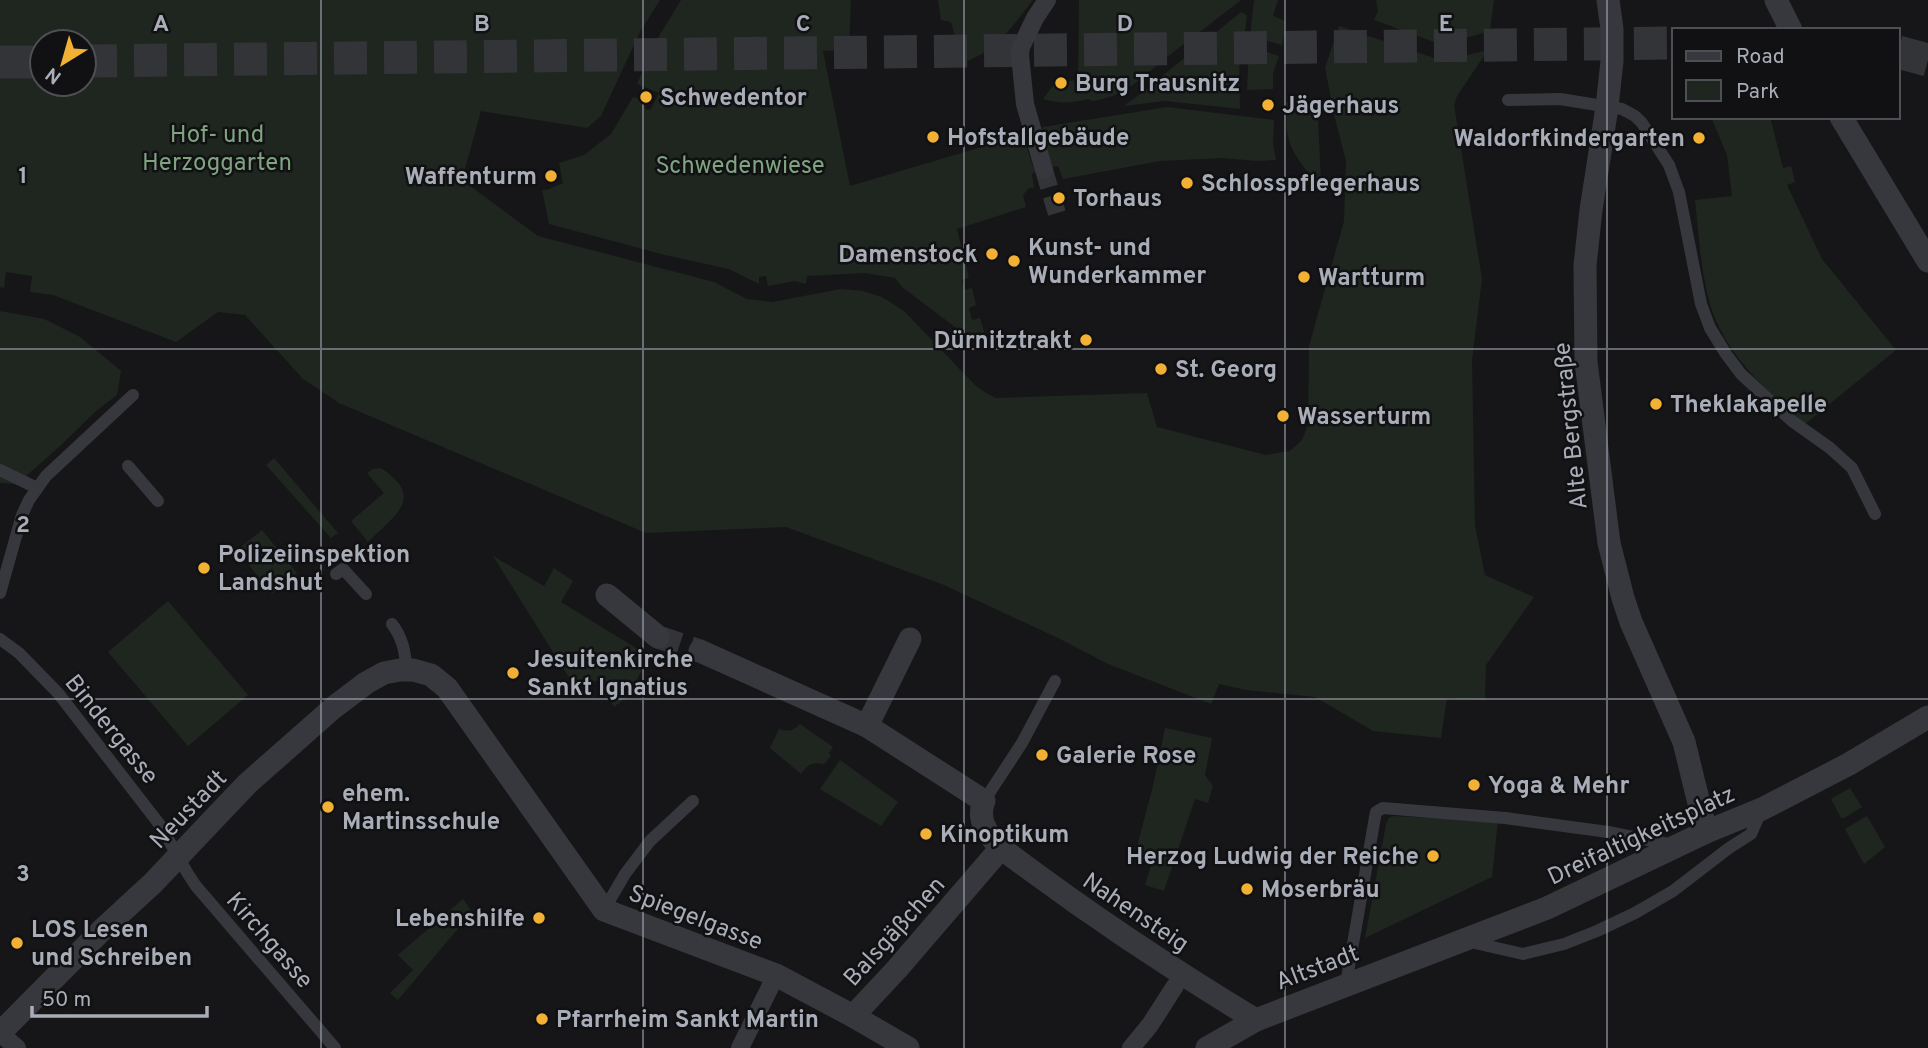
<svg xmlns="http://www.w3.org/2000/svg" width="1928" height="1048" viewBox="0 0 1928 1048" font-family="Overpass,sans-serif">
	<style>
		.green { fill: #1e261f; fill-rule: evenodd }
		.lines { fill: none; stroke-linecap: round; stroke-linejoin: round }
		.pedestrian-tunnel { stroke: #333438; stroke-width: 18; stroke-dasharray: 18 9; stroke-linecap: butt }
		.minor-tunnel { stroke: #333438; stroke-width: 23; stroke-dasharray: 23 11; stroke-linecap: butt }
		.secondary-tunnel { stroke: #333438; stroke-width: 33; stroke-dasharray: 33 17; stroke-linecap: butt }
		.service { stroke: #37383d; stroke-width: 12 }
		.pedestrian { stroke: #37383d; stroke-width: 18 }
		.minor { stroke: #37383d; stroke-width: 23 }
		.grid { fill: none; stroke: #a8adb8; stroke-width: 2; stroke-opacity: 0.55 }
		.poi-dot { fill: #f2b134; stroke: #111113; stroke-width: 2.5 }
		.labels { text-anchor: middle; stroke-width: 5; stroke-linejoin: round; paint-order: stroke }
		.poi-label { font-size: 24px; font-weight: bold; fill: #a8adb8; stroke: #111113; text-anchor: start }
		.park-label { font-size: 24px; fill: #7fa381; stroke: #111113 }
		.street-label { font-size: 24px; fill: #a8adb8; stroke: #111113 }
		.grid-label { font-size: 23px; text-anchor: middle; font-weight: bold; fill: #a8adb8; stroke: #111113; stroke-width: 5; stroke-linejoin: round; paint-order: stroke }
	</style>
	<rect width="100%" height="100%" fill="#161618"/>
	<g class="green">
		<path d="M 0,0 L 660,0 L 640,32 L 601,116 L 587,128 L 481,111 L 462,180 L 538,236 L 714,282 L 747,299 L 772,302 L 841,289 L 863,291 L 882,297 L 904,311 L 975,385 L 986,393 L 996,398 L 1147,393 L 1157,427 L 1266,455 L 1290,451 L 1302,440 L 1308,425 L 1309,346 L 1344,221 L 1346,161 L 1335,119 L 1325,68 L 1339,26 L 1443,61 L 1488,50 L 1457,96 L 1454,105 L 1482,279 L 1472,360 L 1475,526 L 1485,575 L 1534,597 L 1486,665 L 1485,700 L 1447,698 L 1441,738 L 1373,731 L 1315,697 L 1246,690 L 1219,684 L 1211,704 L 1108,664 L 1060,639 L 944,585 L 786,527 L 646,533 L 339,403 L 303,379 L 245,315 L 218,312 L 176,342 L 53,295 L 30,292 L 32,276 L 6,272 L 4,288 L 0,287 ZM 42,42 L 84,42 L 84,84 L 42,84 Z"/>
		<polygon points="681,0 851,0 849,49 823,51 850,186 1022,135 1023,136 1035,172 1032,174 1034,188 1029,188 1023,195 1026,207 957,229 969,278 962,280 964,290 972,288 976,305 969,308 972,320 980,318 985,335 972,340 902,287 895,278 864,273 807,276 806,284 795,281 768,286 766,276 759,277 759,284 729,269 665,255 549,224 542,190 547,190 563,183 559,163 584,155 611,134 633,97 637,98 647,110 651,109 659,93 637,84 656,41"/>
		<path d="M 938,0 L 1033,0 C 1011,28 997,51 962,63 L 951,22 L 941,20 Z"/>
		<path d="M 1079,0 L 1241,0 C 1218,18 1194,36 1171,54 C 1145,74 1126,97 1092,101 L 1089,99 C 1073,103 1059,104 1043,99 L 1056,82 L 1078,80 Z"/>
		<polygon points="1254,0 1278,0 1273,16 1286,21 1282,45 1250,36"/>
		<polygon points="1377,0 1494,0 1490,31 1452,42 1437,43 1374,20 1378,11 1376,1"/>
		<polygon points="1241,12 1247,15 1244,41 1240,42 1239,50 1240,109 1165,101 1124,106 1140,94"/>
		<polygon points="1249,46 1279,56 1273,73 1273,89 1247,90"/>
		<path d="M 1286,102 L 1318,118 L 1321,182 C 1306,173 1292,154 1288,136 C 1285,126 1288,113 1286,102 Z"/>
		<polygon points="1167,107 1274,120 1273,144 1276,160 1257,161 1222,158 1160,161 1063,179 1058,166 1052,167 1041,130 1043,127"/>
		<path d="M 1711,117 L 1770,117 L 1783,168 L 1791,166 L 1795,182 L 1787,185 L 1822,259 L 1896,350 L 1805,424 C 1772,396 1738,366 1719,327 C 1702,295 1699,237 1695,200 L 1732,196 L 1727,155 Z"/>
		<polygon points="0,311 44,319 80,337 121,371 117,395 96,411 59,447 17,484 0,483"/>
		<polygon points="274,458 338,533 331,538 266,465"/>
		<path d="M 381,468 C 426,498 395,515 368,542 L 351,521 L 384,493 L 367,473 L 373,469 Z"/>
		<polygon points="262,530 297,573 272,594 237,550"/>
		<polygon points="493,556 544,586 554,568 573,581 561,602 649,656 629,695 614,707 597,680 578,692"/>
		<polygon points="168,601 248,695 188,746 108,652"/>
		<path d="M 800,724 L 833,747 L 829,753 L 831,756 L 824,764 C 812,762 808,764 801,774 L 770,748 L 779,729 C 788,732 793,731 800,724 Z"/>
		<polygon points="1165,728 1212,738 1205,775 1213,786 1208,803 1195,799 1164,891 1145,885 1151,865 1134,858 1153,786"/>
		<polygon points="840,760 898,802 881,826 820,789"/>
		<polygon points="1850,788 1862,807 1844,818 1841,818 1831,799"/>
		<polygon points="1393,816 1498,821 1492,877 1365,938 1386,824 1389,818"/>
		<polygon points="1867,816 1885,847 1864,864 1845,829"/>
		<polygon points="463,899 472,912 398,1000 390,993 413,970 398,955"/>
	</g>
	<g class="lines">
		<polyline class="pedestrian-tunnel" points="1044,170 1058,217"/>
		<polyline class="minor-tunnel" points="658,637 700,651"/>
		<g class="secondary-tunnel">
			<polyline points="1898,52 1928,60"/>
			<polyline points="84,61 1674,43"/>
			<polyline points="0,62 42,62"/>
		</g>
		<g class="service">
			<polyline points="1508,100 1560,99 1622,109 1635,116 1642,123 1669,165 1679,192 1701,304 1710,328 1726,354 1741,374 1792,421 1830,448 1852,468 1875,514"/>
			<polyline points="128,466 158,501"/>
			<polyline points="0,470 37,488"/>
			<polyline points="336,574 343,569 366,594"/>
			<polyline points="0,593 22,515 29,500 46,476 133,395"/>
			<path d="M 392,624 C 402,637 406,653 406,670"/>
			<polyline points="0,639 19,653 58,693 160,825 188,874 196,886 335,1048"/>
			<polyline points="984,801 1022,743 1055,681"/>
			<polyline points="604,910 625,874 650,841 693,801"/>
			<polyline points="1466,941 1523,954 1564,944 1597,931 1635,913 1673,891 1729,848 1751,834 1762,809"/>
			<polyline points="1346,984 1375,817 1376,812 1383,808 1505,818 1608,832 1673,845"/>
		</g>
		<g class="pedestrian">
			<polyline points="1044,170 1025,104 1020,55 1021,47 1035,18 1047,0"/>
			<polyline points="0,1033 17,1048"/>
			<polyline points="740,1048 776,975"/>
			<polyline points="1131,1048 1150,1025 1175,986"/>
		</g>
		<g class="minor">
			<polyline points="1608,0 1612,29 1612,61 1607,107 1591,210 1585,265 1586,362 1609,543 1623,598 1631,622 1684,742 1706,832"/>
			<polyline points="1776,0 1791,30"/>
			<polyline points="1841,117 1928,261"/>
			<polyline points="607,595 658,637"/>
			<path d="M 700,651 L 867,726 L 984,801 C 976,820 988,835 1001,848 C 1083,910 1168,967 1256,1020"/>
			<polyline points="867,726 910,639"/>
			<polyline points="853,1016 897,969 1001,848"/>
			<polyline points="0,1033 102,930 153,883 247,784 333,708 366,683 384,673 400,670 413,670 431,675 447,688 604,910 776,975 853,1016 908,1048"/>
			<polyline points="1207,1048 1256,1020 1547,908 1706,832 1762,809 1849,764 1928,717"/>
		</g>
	</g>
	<path class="grid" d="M 321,0 L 321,1048M 643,0 L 643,1048M 964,0 L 964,1048M 1285,0 L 1285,1048M 1607,0 L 1607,1048M 0,349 L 1928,349M 0,699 L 1928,699"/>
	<g class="poi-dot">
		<circle cx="1061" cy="83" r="7"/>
		<circle cx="646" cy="97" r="7"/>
		<circle cx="1268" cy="105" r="7"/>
		<circle cx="933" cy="137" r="7"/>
		<circle cx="1699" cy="138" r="7"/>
		<circle cx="551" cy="176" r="7"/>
		<circle cx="1187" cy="183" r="7"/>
		<circle cx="1059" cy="198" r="7"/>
		<circle cx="992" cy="254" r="7"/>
		<circle cx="1014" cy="261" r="7"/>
		<circle cx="1304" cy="277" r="7"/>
		<circle cx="1086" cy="340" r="7"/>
		<circle cx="1161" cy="369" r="7"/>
		<circle cx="1656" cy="404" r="7"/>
		<circle cx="1283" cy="416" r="7"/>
		<circle cx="204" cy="568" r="7"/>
		<circle cx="513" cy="673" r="7"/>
		<circle cx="1042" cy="755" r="7"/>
		<circle cx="1474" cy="785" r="7"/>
		<circle cx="328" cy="807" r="7"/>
		<circle cx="926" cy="834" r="7"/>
		<circle cx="1433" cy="856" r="7"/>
		<circle cx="1247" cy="889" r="7"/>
		<circle cx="539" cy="918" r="7"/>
		<circle cx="17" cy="943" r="7"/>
		<circle cx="542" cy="1019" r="7"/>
	</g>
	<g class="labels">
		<g class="poi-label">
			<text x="1075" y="91">Burg Trausnitz</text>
			<text x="660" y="105">Schwedentor</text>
			<text x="1282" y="113">Jägerhaus</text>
			<text x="947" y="145">Hofstallgebäude</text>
			<text x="1685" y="146" text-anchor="end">Waldorfkindergarten</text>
			<text x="537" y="184" text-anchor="end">Waffenturm</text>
			<text x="1201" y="191">Schlosspflegerhaus</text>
			<text x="1073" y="206">Torhaus</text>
			<text x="1028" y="255">Kunst- und<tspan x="1028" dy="28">Wunderkammer</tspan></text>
			<text x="978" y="262" text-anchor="end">Damenstock</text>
			<text x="1318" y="285">Wartturm</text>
			<text x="1072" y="348" text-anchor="end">Dürnitztrakt</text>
			<text x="1175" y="377">St. Georg</text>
			<text x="1670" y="412">Theklakapelle</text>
			<text x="1297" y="424">Wasserturm</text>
			<text x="218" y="562">Polizeiinspektion<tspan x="218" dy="28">Landshut</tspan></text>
			<text x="527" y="667">Jesuitenkirche<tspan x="527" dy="28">Sankt Ignatius</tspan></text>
			<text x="1056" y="763">Galerie Rose</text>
			<text x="1488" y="793">Yoga &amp; Mehr</text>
			<text x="342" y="801">ehem.<tspan x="342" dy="28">Martinsschule</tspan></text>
			<text x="940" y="842">Kinoptikum</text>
			<text x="1419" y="864" text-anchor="end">Herzog Ludwig der Reiche</text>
			<text x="1261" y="897">Moserbräu</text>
			<text x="525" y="926" text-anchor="end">Lebenshilfe</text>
			<text x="31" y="937">LOS Lesen<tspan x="31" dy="28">und Schreiben</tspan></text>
			<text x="556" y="1027">Pfarrheim Sankt Martin</text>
		</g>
		<g class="park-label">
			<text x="217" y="142">Hof- und<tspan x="217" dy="28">Herzoggarten</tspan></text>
			<text x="740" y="173">Schwedenwiese</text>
		</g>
		<g class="street-label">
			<text transform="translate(1570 426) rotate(-96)" y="8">Alte Bergstraße</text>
			<text transform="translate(112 729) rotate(51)" y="8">Bindergasse</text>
			<text transform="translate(188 809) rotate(-46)" y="8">Neustadt</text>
			<text transform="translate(1641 835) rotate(-25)" y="8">Dreifaltigkeitsplatz</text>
			<text transform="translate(1136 912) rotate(34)" y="8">Nahensteig</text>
			<text transform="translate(696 917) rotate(21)" y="8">Spiegelgasse</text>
			<text transform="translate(894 931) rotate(-48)" y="8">Balsgäßchen</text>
			<text transform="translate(270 940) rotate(49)" y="8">Kirchgasse</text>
			<text transform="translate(1317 967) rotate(-21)" y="8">Altstadt</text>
		</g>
	</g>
	<g class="grid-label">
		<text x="161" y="31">A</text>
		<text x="482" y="31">B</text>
		<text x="803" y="31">C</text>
		<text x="1125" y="31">D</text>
		<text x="1446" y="31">E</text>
		<text x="23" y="183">1</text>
		<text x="23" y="532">2</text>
		<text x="23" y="881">3</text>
	</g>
	<rect x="1672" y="28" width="228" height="91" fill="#111113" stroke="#4d4f55" stroke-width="2"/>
	<rect x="1686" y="51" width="35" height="10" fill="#37383d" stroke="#4d4f55" stroke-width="2"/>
	<text x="1736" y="63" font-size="21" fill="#a8adb8">Road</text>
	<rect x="1686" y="80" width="35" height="21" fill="#1e261f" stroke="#4d4f55" stroke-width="2"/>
	<text x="1736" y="98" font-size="21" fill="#a8adb8">Park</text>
	<g transform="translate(63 63) rotate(217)"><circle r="33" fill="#111113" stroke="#4d4f55" stroke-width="2"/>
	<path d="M0-5L12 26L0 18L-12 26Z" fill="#f2b134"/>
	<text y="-10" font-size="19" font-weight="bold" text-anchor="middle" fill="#a8adb8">N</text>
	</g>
	<path d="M32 1006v10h175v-10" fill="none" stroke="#a8adb8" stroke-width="3.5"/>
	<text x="42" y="1006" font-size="21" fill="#a8adb8" stroke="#111113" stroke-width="5" paint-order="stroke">50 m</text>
</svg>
